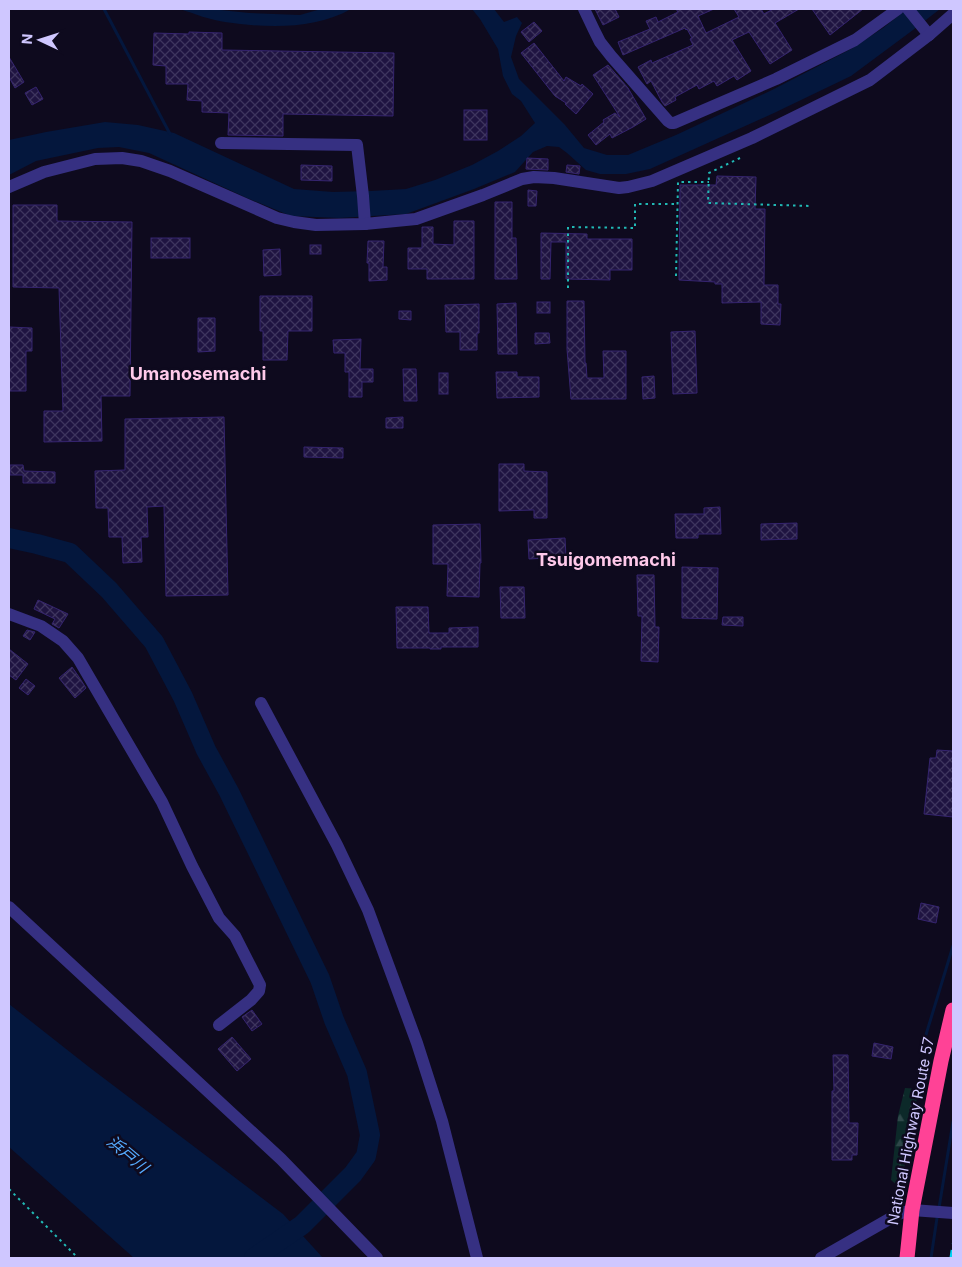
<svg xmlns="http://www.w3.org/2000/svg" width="962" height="1267" viewBox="0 0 962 1267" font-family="Inter,'Noto Sans JP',sans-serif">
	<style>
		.forest { fill: url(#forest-firs) }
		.water { fill: #04173d }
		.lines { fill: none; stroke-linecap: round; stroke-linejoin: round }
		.stream { stroke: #04173d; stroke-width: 3 }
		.river { stroke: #04173d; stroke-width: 20 }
		.building { fill: url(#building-cross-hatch); stroke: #35246f }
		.path { stroke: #21b9b5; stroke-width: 2; stroke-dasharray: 2.5 4; stroke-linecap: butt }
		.minor { stroke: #363082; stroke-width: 12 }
		.highway { stroke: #ff4296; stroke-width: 15 }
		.rail { stroke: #00d2f2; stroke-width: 3; stroke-dasharray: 8 6; stroke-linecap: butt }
		.labels { text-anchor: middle; stroke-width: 5; stroke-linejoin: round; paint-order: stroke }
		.street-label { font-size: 15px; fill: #cfc7ff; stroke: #0e0a1e }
		.water-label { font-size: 16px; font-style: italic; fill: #55abff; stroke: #0e0a1e }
		.quarter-label { font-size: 18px; font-weight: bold; fill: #ffc9ea; stroke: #0e0a1e }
	</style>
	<defs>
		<pattern id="forest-firs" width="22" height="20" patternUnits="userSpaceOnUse" patternTransform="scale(1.25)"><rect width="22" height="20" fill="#0c2929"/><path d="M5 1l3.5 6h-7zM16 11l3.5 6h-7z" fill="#2e4749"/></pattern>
		<pattern id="building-cross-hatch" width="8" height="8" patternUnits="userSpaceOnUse" patternTransform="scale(1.25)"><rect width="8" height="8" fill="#1f1441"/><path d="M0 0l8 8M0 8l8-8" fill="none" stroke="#3e355e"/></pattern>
	</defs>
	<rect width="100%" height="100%" fill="#0e0a1e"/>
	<polygon class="forest" points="905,1088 919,1089 908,1139 902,1187 900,1188 891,1180 898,1116"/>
	<g class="water">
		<path d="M 180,9 L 211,9 L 249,13 L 300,15 L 321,9 L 351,9 C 314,30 266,28 225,22 C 210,20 195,14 180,9 Z"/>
		<polygon points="472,9 494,9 504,22 517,17 522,23 516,36 511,57 519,79 565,125 584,148 607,155 628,155 676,135 772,90 851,49 883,28 907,9 940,9 913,30 851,76 774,113 650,169 626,174 600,174 586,170 567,153 559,147 547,146 533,152 515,172 474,189 406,214 339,218 291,216 247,198 149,153 119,147 98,148 55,157 36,161 9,175 9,140 46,132 105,122 138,125 174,133 294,189 333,192 371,191 406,189 435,180 472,165 498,151 521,136 535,123 521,101 512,94 503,76 498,49 480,19"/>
		<polygon points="9,1004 89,1067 283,1214 323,1258 134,1258 9,1147"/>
	</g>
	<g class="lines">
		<g class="stream">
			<polyline points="104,9 170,134"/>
			<polyline points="921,1051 953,946"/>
			<polyline points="939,1208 953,1122"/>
			<polyline points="931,1258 937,1218"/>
		</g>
		<polyline class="river" points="9,538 37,544 70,553 109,590 154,642 183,697 206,750 229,792 320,979 334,1020 357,1073 370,1135 366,1156 353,1174 302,1225 254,1258"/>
	</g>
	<g class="building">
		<polygon points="595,9 615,9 619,17 603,25"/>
		<polygon points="676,9 714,9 698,16 706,33 739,17 734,9 761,9 764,14 773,9 799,9 775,23 792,50 770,64 749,32 732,40 751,71 737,80 734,76 717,86 714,81 699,89 697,85 675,97 676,100 665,106 662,102 651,81 647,84 638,67 651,60 652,63 693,45 690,39 692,38 687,29 686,30 685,28 623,55 618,42 650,29 646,21 656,17 658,22 678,12"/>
		<polygon points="812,9 863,9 830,35"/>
		<polygon points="534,22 542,31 529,42 521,32"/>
		<polygon points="189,32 222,33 222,50 394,53 393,116 283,114 283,136 228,135 229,113 202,112 202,101 187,100 188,84 166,84 166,66 153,65 154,33 189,34"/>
		<polygon points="534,43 564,81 566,77 581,86 582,84 593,94 576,114 565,104 566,103 555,96 521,53"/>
		<polygon points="9,57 24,82 15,88 9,77"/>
		<polygon points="608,65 628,88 646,119 633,127 612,138 610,134 596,145 588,135 604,122 603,120 615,113 620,117 593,75"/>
		<polygon points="36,87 43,99 32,105 25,93"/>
		<rect x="464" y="110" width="23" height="30"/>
		<polygon points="527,158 548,159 548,170 526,169"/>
		<polygon points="301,165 332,166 332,181 301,180"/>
		<polygon points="567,165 580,166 579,174 566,172"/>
		<polygon points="717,176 756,177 755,209 765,209 764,285 778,285 778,304 781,304 780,325 761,324 761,302 722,303 722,284 715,284 715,282 679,280 680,185 716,185"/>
		<polygon points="528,190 537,191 536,206 528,206"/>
		<polygon points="495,202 512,202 512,238 516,238 517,279 495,279"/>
		<polygon points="13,205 57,205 57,221 132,222 130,396 101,396 102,441 44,442 44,411 63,411 59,288 13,287"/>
		<polygon points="454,221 474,221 474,279 427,279 427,269 408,269 408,248 422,248 422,227 433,227 433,244 454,245"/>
		<polygon points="541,233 587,234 587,239 632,239 632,270 610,270 610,280 566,279 566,242 551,242 550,279 541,279"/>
		<rect x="151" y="238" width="39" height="20"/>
		<polygon points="368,241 384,241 383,267 387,267 387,280 369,281 369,263 367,263"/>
		<rect x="310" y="245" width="11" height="9"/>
		<polygon points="280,249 281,275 264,276 263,250"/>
		<polygon points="260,296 312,296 312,331 288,331 287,360 263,360 263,331 260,331"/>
		<polygon points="567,301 584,301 585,363 586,363 587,378 604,378 603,351 626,351 626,399 571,399 567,349"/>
		<rect x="537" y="302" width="13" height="11"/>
		<polygon points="516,303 517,354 498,354 497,304"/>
		<polygon points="479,304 479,333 477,333 477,350 460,350 460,332 446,332 445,305"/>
		<polygon points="399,311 411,311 411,320 399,319"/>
		<polygon points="198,318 215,318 215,351 198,352"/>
		<polygon points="9,327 32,328 32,351 26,351 26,391 9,391"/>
		<polygon points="695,331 697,393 673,394 671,332"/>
		<polygon points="535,333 549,333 550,343 535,344"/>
		<polygon points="361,339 360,369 373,369 373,382 362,382 362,397 349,397 349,372 345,372 345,353 334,353 333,340"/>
		<polygon points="403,369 416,369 417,401 404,401"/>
		<polygon points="496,372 517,372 517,377 539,377 539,397 497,398"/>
		<rect x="439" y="373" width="9" height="21"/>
		<polygon points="654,376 655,398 643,399 642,377"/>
		<polygon points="224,417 228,595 166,596 164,506 147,507 148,537 141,537 142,562 123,563 122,537 109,537 108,508 96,508 95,471 125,470 125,419"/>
		<polygon points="403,417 403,428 386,428 386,418"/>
		<polygon points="304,447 343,448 343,458 304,457"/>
		<polygon points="499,464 524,464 524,471 547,472 547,518 534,518 534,510 499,511"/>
		<polygon points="10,465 23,465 24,471 55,472 55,483 23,483 23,475 10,475"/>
		<polygon points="720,507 721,534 698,534 698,538 676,538 675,514 704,514 704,508"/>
		<polygon points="797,523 797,539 761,540 761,524"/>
		<polygon points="480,524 481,563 480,563 479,597 447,596 448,564 433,564 433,525"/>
		<polygon points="565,538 566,557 529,559 528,540"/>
		<polygon points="682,567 718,568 717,619 682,618"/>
		<polygon points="637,575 654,575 655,627 659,627 658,662 641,661 642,616 638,616"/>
		<polygon points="500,587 524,587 525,618 501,618"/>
		<polygon points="38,600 68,614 59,628 52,624 55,619 34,609"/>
		<polygon points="396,607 428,607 429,633 449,633 449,628 478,627 478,647 441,647 441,649 430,649 430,648 397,648"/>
		<polygon points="723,617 743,617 743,626 722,625"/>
		<polygon points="27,630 35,632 30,640 23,636"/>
		<polygon points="9,649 28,664 16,680 9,675"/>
		<polygon points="72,667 79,677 86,688 75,698 59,678"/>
		<polygon points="26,679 35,686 28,695 19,688"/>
		<polygon points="937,750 953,751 953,817 924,814 930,758 936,758"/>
		<polygon points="921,903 939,907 936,923 918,919"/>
		<polygon points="252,1010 262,1024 252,1031 242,1017"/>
		<polygon points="232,1037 251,1059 237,1071 218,1049"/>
		<polygon points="874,1043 893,1047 891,1059 872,1056"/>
		<polygon points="833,1055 848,1055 849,1123 858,1123 857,1155 852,1155 852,1160 832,1160 832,1091 834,1091"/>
	</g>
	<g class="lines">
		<g class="path">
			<polyline points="740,158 709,173 708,203 811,206"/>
			<polyline points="676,276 678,182 709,182"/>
			<polyline points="568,288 568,227 635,228 635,204 677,204"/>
			<polyline points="9,1189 78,1258"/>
		</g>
		<g class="minor">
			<polyline points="584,9 594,30 600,42 611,56 668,121 671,123 674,123 776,79 855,40 898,9"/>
			<polyline points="908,9 929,35"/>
			<polyline points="221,143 357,145 363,196 365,224"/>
			<polyline points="9,187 44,172 95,159 122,158 141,161 170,171 277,218 294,222 316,225 365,224 416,219 483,195 522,179 534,177 554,178 619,188 628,187 652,181 752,138 870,80 929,35 953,14"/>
			<polyline points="9,614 41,626 63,641 78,658 162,802 192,866 219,918 235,936 260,985 259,991 251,1000 219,1025"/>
			<polyline points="261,703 337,845 368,910 417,1043 442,1121 477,1258"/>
			<polyline points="9,907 281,1159 377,1258"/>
			<polyline points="821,1258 898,1214 912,1210 953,1213"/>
		</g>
		<polyline class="highway" points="907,1258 912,1210 941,1061 953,1010"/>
		<polyline class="rail" points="951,1258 953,1244"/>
	</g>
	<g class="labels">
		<g class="street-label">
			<text transform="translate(911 1131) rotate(-79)" y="5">National Highway Route 57</text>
		</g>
		<g class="water-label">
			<text transform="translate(128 1154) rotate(40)" y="6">浜戸川</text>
		</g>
		<g class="quarter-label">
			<text x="198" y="380">Umanosemachi</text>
			<text x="606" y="566">Tsuigomemachi</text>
		</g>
	</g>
	<rect width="962" height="1267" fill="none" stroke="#cfc7ff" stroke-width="20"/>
	<g transform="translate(40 40) rotate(274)" stroke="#0e0a1e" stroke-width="4" paint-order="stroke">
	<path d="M0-4L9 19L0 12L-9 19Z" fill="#cfc7ff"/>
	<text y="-8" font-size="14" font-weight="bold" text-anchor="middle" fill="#cfc7ff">N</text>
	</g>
</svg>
